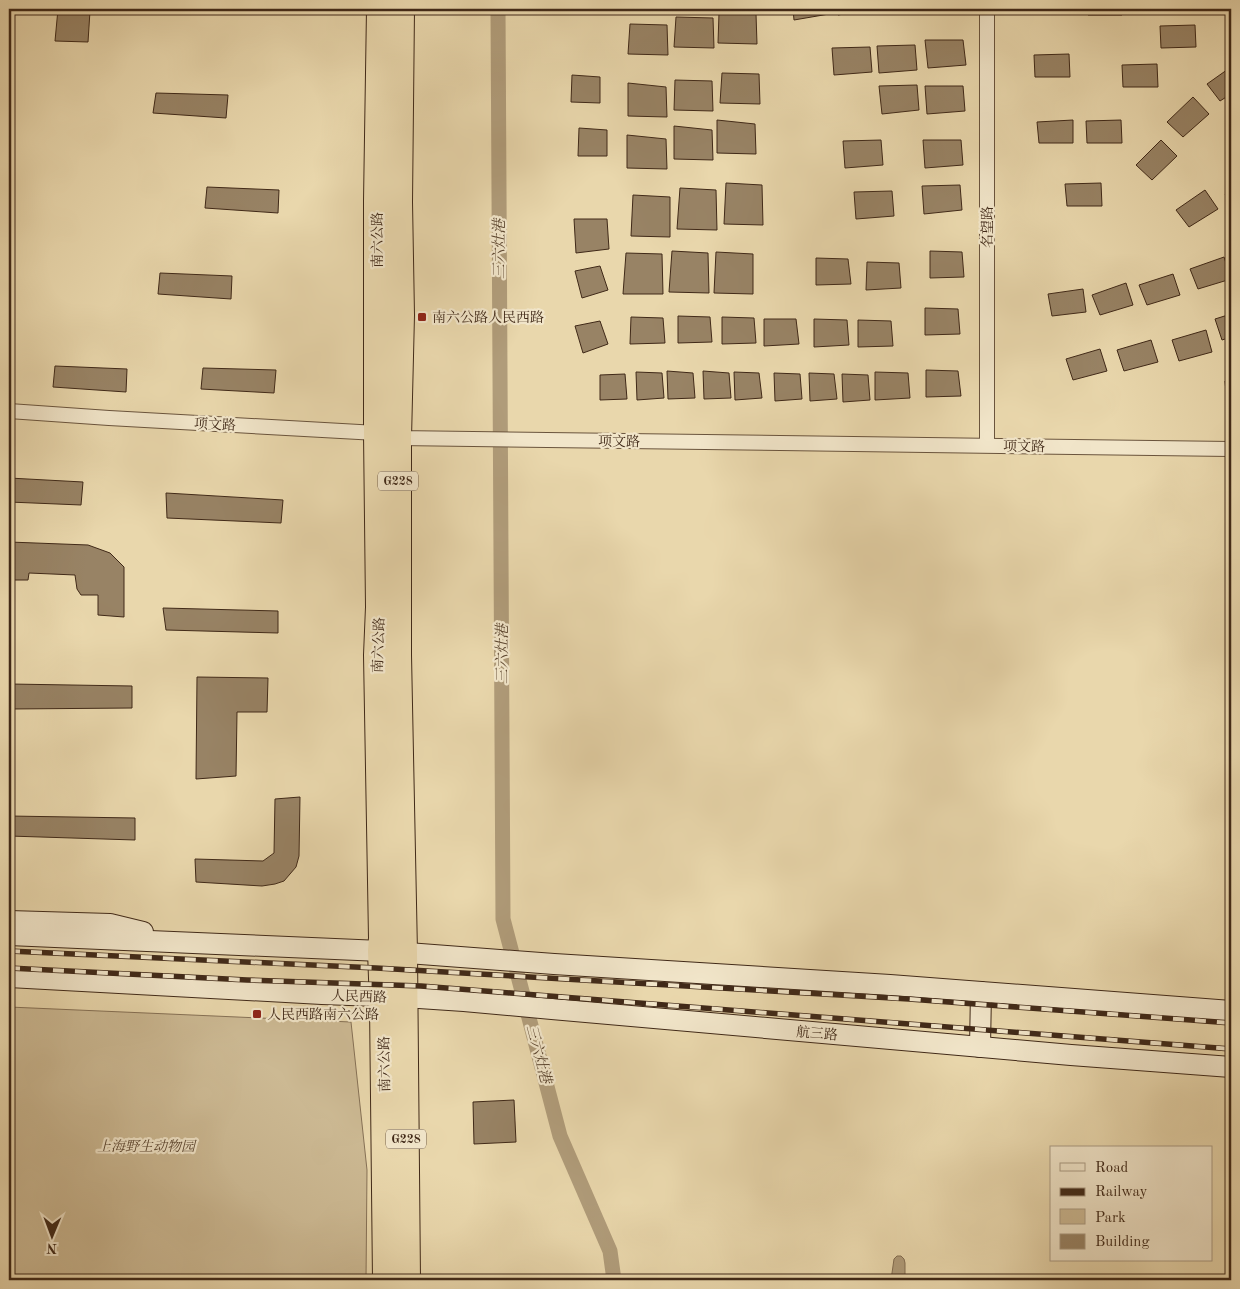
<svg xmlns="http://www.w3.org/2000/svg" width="1240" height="1289" viewBox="0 0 1240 1289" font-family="'Old Standard TT','Noto Serif SC',serif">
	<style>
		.green { fill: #ccb993; stroke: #867156 }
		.water { fill: #b09c7a; stroke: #836e53 }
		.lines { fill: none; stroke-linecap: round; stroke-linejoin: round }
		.canal { stroke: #b09c7a; stroke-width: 15 }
		.building { fill: #988365; stroke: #402918 }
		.street-casing { stroke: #6a543d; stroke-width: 16 }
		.secondary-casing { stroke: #402918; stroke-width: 22 }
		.highway-casing { stroke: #402918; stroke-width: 28 }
		.street { stroke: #f1e5c9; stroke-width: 14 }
		.secondary { stroke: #f1e5c9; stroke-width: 20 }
		.highway { stroke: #e9d7ac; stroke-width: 26 }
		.rail-casing { stroke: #402918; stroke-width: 5.5 }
		.rail { stroke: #f1e5c9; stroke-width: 4; stroke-dasharray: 11; stroke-linecap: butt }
		.poi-dot { fill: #8f2418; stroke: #f1e5c9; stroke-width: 2 }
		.labels { text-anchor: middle; stroke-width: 4.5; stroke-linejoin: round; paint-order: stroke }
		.shield { fill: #f1e5c9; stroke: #75614d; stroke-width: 1 }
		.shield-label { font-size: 12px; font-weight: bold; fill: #402918 }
		.street-label { font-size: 14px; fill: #402918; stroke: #f1e5c9 }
		.poi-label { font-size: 14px; fill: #402918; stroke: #f1e5c9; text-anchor: start }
		.park-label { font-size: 14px; font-style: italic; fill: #5c4631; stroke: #f1e5c9 }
		.water-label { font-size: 15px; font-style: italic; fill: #5c4630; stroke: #f1e5c9 }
	</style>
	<rect width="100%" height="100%" fill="#e9d7ac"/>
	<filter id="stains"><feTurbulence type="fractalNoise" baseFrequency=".004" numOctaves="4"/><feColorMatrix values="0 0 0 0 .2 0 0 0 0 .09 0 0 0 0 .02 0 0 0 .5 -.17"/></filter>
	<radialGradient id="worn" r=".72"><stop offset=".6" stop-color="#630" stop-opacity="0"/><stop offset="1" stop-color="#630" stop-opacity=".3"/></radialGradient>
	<polygon class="green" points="9,1007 351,1022 367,1170 366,1280 9,1280"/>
	<polygon class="water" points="897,1256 901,1256 904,1259 905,1263 905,1280 891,1280 894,1259"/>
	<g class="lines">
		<polyline class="canal" points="498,9 503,919 560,1136 610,1251 614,1280"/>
	</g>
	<g class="building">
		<polygon points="58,9 90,11 88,42 55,41"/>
		<polygon points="143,9 277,9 277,14 143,10"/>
		<polygon points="793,9 828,9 829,14 794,20"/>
		<polygon points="837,9 872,9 838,15"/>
		<rect x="1038" y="9" width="35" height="5"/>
		<polygon points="1087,9 1122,9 1122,15 1088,15"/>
		<polygon points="719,13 756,14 757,44 718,43"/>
		<polygon points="676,17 713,18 714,48 674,47"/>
		<polygon points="630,24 667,25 668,55 628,54"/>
		<polygon points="1195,25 1196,47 1161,48 1160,26"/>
		<polygon points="925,40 963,40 966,65 928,68"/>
		<polygon points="915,45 917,70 879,73 877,46"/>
		<polygon points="870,47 872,72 834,75 832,48"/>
		<polygon points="1069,54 1070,77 1035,77 1034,55"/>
		<polygon points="1157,64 1158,87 1123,87 1122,65"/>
		<polygon points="1231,67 1231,94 1220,101 1207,84"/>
		<polygon points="722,73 759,74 760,104 720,103"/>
		<polygon points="572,75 600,77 600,103 571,102"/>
		<polygon points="675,80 712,81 713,111 674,110"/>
		<polygon points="628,83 666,87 667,117 628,116"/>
		<polygon points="917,85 919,110 882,114 879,86"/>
		<polygon points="925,86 963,86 965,111 927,114"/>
		<polygon points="156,93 228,95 226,118 153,113"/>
		<polygon points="1193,97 1209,114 1183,137 1167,122"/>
		<polygon points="717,120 755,124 756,154 717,153"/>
		<polygon points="1073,120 1073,143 1039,143 1037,122"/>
		<polygon points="1121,120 1122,143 1087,143 1086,121"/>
		<polygon points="674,126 712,130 713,160 674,159"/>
		<polygon points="579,128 607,130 607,156 578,156"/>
		<polygon points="627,135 666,139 667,169 627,168"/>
		<polygon points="881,140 883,165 845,168 843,141"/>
		<polygon points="923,140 961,140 963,165 925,168"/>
		<polygon points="1161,140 1177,156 1152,180 1136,165"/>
		<polygon points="726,183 762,185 763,225 724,224"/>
		<polygon points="1101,183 1102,206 1067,206 1065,184"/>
		<polygon points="960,185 962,210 924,214 922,186"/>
		<polygon points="207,187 279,190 278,213 205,208"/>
		<polygon points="1231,187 1231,200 1225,195"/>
		<polygon points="680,188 716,190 717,230 677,229"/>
		<polygon points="1205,190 1218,209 1189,227 1176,210"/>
		<polygon points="892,191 894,216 856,219 854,192"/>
		<polygon points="633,195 670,197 670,237 631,236"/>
		<polygon points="574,219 607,219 609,249 576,253"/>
		<polygon points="672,251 708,253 709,293 669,292"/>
		<polygon points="930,251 962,252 964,277 930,278"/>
		<polygon points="716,252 753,254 753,294 714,293"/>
		<polygon points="626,253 662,254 663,294 623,294"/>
		<polygon points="1224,257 1231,279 1198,289 1190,269"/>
		<polygon points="816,258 848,259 851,284 816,285"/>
		<polygon points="867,262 899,263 901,288 866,290"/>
		<polygon points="600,266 608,290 582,298 575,271"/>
		<polygon points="160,273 232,276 231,299 158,294"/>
		<polygon points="1173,274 1180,295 1147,305 1139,285"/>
		<polygon points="1126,283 1133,305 1100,315 1092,295"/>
		<polygon points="1083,289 1086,312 1052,316 1048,294"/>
		<polygon points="925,308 958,309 960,334 925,335"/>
		<polygon points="1231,314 1231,337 1222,340 1215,319"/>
		<polygon points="678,316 710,317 712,342 678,343"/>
		<polygon points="631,317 663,318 665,343 630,344"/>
		<polygon points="722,317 754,318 756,343 722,344"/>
		<polygon points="764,319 796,319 799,344 764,346"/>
		<polygon points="814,319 847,320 849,345 814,347"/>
		<polygon points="858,320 891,321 893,346 858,347"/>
		<polygon points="600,321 608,344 583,353 575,326"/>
		<polygon points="1206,330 1212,352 1179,361 1172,340"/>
		<polygon points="1151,340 1158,362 1124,371 1117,350"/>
		<polygon points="1100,349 1107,371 1073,380 1066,359"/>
		<polygon points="55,366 127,369 126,392 53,387"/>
		<polygon points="203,368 276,370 274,393 201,389"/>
		<polygon points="926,370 958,371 961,396 926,397"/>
		<polygon points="667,371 693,373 695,398 668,399"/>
		<polygon points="703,371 729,373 731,398 704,399"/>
		<polygon points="636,372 662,373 664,398 637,400"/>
		<polygon points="734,372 759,373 762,398 735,400"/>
		<polygon points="875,372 908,373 910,398 875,400"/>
		<polygon points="774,373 800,374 802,399 775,401"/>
		<polygon points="809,373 834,374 837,399 810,401"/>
		<polygon points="625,374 627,399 600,400 600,375"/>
		<polygon points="842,374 868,375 870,400 843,402"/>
		<polygon points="1225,381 1231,381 1231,403 1227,403"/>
		<polygon points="9,478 83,482 81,505 9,502"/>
		<polygon points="166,493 283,500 281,523 167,518"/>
		<polygon points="9,542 88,545 110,553 124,567 124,617 98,615 98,595 81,595 77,589 75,575 29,573 28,580 9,580"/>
		<polygon points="163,608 278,611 278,633 166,630"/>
		<polygon points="197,677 268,678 267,712 237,712 236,776 196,779"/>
		<polygon points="10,684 132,686 132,708 11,709"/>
		<polygon points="300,797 299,856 296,867 284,881 275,884 262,886 196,882 195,859 263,861 274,853 275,799"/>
		<polygon points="9,816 135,818 135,840 9,836"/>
		<polygon points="514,1100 516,1142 474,1144 473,1102"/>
	</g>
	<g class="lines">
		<defs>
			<g id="street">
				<polyline points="987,9 987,445"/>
				<polyline points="9,411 109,418 377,433 398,438 1231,449"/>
			</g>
			<g id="secondary">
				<polyline points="9,921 110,924 143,932"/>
				<polyline points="9,935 381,951 554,964 890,985 1231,1011"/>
				<polyline points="9,977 322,994 404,997 464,1001 552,1009 1071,1055 1231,1067"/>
				<polyline points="980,1047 981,992"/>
			</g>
			<g id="highway">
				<polyline points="380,9 377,201 377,433 379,607 377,655 382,938 381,951 383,1005 386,1280"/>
				<polyline points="401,9 399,202 401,315 398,438 398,655 404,953 407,1280"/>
			</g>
		</defs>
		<use href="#street" class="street-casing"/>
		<use href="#secondary" class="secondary-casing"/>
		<use href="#highway" class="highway-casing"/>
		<use href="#street" class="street"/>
		<use href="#secondary" class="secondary"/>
		<use href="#highway" class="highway"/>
		<defs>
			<g id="rail">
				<polyline points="9,951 376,968 909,999 1231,1023"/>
				<polyline points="9,968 247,980 421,986 1231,1049"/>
			</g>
		</defs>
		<use href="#rail" class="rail-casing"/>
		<use href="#rail" class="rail"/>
	</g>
	<g class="poi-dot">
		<rect x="417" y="312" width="10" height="10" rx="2.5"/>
		<rect x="252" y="1009" width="10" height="10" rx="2.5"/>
	</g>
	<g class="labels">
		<g class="shield">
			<rect x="378" y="471.5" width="40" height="19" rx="4"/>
			<rect x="386" y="1129.5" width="40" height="19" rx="4"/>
		</g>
		<g class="shield-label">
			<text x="398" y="485">G228</text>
			<text x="406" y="1143">G228</text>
		</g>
		<g class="street-label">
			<text transform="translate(987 227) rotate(-90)" y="5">名望路</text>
			<text transform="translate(377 240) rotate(-90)" y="5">南六公路</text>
			<text transform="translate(215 424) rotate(3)" y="5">项文路</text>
			<text transform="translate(619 441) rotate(1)" y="5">项文路</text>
			<text transform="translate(1024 446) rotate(1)" y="5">项文路</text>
			<text transform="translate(378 645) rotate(-88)" y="5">南六公路</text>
			<text transform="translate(359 996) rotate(2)" y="5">人民西路</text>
			<text transform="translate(817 1033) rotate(5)" y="5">航三路</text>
			<text transform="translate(384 1064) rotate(-91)" y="5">南六公路</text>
		</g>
		<g class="poi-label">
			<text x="432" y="322">南六公路人民西路</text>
			<text x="267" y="1019">人民西路南六公路</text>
		</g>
		<g class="park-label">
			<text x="146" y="1151">上海野生动物园</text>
		</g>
		<g class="water-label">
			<text transform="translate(499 249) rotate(-90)" y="5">三六灶港</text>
			<text transform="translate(502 654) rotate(-90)" y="5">三六灶港</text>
			<text transform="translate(539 1054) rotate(75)" y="5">三六灶港</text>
		</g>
	</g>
	<rect width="1240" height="1289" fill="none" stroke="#e9d7ac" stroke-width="30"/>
	<rect x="10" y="10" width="1220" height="1269" fill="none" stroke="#402918" stroke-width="2.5"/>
	<rect x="15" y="15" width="1210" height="1259" fill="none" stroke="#402918"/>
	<rect x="1050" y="1146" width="162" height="115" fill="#f1e5c9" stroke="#aa9a82"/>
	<rect x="1060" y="1163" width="25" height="8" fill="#f1e5c9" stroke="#aa9a82"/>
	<text x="1095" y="1172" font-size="15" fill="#402918">Road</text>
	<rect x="1060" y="1188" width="25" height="8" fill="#402918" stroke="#aa9a82"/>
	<text x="1095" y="1196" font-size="15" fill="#402918">Railway</text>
	<rect x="1060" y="1209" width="25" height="15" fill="#ccb993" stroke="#aa9a82"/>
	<text x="1095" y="1222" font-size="15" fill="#402918">Park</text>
	<rect x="1060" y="1234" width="25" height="15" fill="#988365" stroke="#aa9a82"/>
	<text x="1095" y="1246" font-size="15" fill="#402918">Building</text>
	<g transform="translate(52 1236) rotate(181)" stroke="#f1e5c9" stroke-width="4" paint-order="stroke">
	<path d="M0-4L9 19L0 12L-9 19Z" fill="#402918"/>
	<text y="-8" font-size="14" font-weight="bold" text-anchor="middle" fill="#402918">N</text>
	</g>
	<rect width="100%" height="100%" filter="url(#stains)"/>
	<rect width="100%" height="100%" fill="url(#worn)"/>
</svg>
